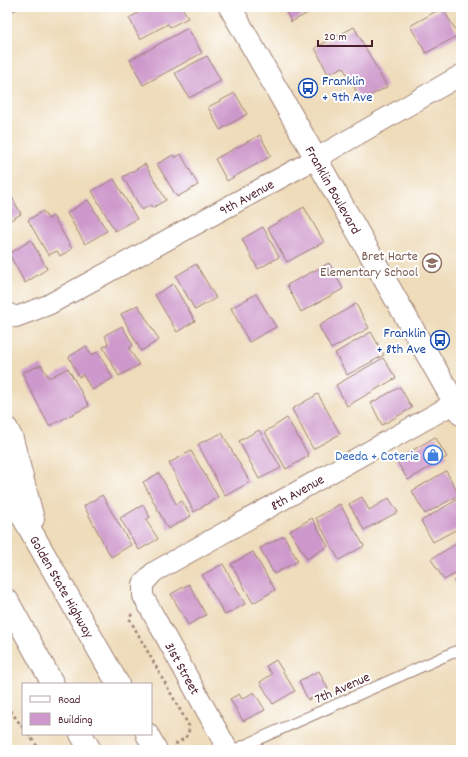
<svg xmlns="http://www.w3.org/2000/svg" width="468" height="757" viewBox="0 0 468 757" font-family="Dekko,sans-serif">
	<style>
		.building { fill: #cd98cb }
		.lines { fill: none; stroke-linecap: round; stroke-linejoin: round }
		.service-casing { stroke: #9c7e72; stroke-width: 12 }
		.minor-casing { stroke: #9c7e72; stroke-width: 22 }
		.secondary-casing { stroke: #9c7e72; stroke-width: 24 }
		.motorway-casing { stroke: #9c7e72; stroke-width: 24 }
		.path { stroke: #9c7e72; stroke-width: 2.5; stroke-dasharray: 3 3; stroke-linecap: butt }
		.service { stroke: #fff; stroke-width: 10 }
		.minor { stroke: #fff; stroke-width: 20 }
		.secondary { stroke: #fff; stroke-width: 22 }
		.motorway { stroke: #fff; stroke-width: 22 }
		.labels { text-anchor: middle; stroke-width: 4; stroke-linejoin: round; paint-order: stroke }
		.transit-label { font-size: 14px; fill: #164399; stroke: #fff; text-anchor: start }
		.street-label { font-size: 14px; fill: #4a1f2b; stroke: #fff }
		.education-label { font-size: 14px; fill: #785e54; stroke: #fff; text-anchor: end }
		.shop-label { font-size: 14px; fill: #366cbe; stroke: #fff; text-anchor: end }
	</style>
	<rect width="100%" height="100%" fill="#fff"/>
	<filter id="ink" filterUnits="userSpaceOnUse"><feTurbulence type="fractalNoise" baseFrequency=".025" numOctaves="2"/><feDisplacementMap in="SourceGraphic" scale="8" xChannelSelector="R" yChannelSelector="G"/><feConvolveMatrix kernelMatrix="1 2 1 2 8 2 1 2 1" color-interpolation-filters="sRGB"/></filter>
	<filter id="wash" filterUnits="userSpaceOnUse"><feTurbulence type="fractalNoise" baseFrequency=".012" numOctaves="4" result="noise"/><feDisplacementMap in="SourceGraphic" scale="16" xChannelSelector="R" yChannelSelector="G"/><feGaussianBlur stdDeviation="0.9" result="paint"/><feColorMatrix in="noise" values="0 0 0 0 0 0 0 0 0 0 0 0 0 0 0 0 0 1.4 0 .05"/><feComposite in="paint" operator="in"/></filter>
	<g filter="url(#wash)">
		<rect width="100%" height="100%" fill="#eedcba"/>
		<g id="blocks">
			<g class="building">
				<polygon points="7,7 21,7 7,14"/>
				<polygon points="149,7 182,7 188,18 170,27 168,24 140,39 129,18"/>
				<polygon points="284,7 319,7 291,22"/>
				<polygon points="442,8 459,35 426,53 410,26"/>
				<polygon points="354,27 387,87 361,100 343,67 328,74 315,48"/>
				<polygon points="188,28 202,53 143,85 130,60"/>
				<polygon points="207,56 221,81 189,98 175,73"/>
				<polygon points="235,93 247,114 220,130 208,107"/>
				<polygon points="260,135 271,156 227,181 215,159"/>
				<polygon points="181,154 198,185 177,197 157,164 173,155 175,158"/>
				<polygon points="145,164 166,200 152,208 151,205 142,210 123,177"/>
				<polygon points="114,179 137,219 115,231 92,191"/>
				<polygon points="7,188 21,214 7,222"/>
				<polygon points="88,200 107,231 85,244 67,213"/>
				<polygon points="304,207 324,242 287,262 268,228"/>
				<polygon points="43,211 48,219 53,216 72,249 60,256 57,251 48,255 28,220"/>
				<polygon points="263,227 279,257 258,269 242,239"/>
				<polygon points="31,240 47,269 25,283 9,254"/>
				<polygon points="329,263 343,289 301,312 287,285"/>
				<polygon points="196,264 216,298 195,310 176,276"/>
				<polygon points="173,284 195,321 177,332 155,295"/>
				<polygon points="256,294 276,327 249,342 231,308"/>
				<polygon points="356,304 369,328 331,349 319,326"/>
				<polygon points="138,305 159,340 141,351 121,314"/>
				<polygon points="122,326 133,345 129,348 139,365 119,376 103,347 108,344 105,335"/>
				<polygon points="371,332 384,355 347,375 335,353"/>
				<polygon points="86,346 91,355 98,352 113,378 92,390 83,375 79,377 69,357"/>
				<polygon points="383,358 396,378 347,406 336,385"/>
				<polygon points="41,365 49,378 68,368 89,406 49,426 22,373"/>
				<polygon points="400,387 412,408 382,425 371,403"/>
				<polygon points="318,394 340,434 313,449 292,409"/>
				<polygon points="287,418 309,456 286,469 265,432"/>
				<polygon points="259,430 281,468 259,479 239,441"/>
				<polygon points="222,433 250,482 225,496 198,444"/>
				<polygon points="435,437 447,457 408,480 396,460"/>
				<polygon points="191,451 218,497 194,512 169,463"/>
				<polygon points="446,471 459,495 425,514 412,491"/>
				<polygon points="159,473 176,504 182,501 191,516 168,529 143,482"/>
				<polygon points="102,495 131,545 111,557 84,506"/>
				<polygon points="362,497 369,510 389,498 398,512 364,530 349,504"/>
				<polygon points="458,499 461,504 461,527 433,542 421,521"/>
				<polygon points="340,504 364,546 339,560 316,518"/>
				<polygon points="143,505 150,517 146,520 158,539 139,550 120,518"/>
				<polygon points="312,518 328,546 307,559 290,531"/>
				<polygon points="284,536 298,561 274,574 260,548"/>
				<polygon points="461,541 461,571 444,580 431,559"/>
				<polygon points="253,552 275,590 253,603 231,564"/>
				<polygon points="223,564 245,604 225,615 202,575"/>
				<polygon points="461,577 461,594 454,581"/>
				<polygon points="189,584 206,615 188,625 171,594"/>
				<polygon points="276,660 295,691 273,704 260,682 272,674 266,666"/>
				<polygon points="319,671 328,689 308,700 299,681"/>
				<polygon points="254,692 265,710 243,721 230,699 239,694 242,699"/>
			</g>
		</g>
	</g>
	<g filter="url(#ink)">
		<use href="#blocks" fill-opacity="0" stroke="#9c7e72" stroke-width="1"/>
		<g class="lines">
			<defs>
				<polyline id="service" points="234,750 461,649"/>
				<g id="minor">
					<path id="s1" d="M 7,313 L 16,317 L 48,305 L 317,158 L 461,75"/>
					<path id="s2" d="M 228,750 L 143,596 L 143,584 L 154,572 L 455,403"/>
				</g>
				<g id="secondary">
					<path id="s3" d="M 230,7 L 461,414"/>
				</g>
				<g id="motorway">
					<polyline points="7,429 12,439 33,519"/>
					<path id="s4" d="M 7,489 L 118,684"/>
					<polyline points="7,600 53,684"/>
					<polyline points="81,734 90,750"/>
					<polyline points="147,734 156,750"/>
				</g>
			</defs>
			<use href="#service" class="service-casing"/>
			<use href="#minor" class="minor-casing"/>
			<use href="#secondary" class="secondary-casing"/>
			<use href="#motorway" class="motorway-casing"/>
			<g class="path">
				<path d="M 132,614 L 129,618 L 189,726 C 190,737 182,740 174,745"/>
				<polyline points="7,706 23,728"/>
				<polyline points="28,734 40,750"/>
			</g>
			<use href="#service" class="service"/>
			<use href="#minor" class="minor"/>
			<use href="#secondary" class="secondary"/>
			<use href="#motorway" class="motorway"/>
		</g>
	</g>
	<defs>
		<symbol id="bus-ring" viewBox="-11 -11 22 22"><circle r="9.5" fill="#fff" stroke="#1a4fb4" stroke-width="1.5"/><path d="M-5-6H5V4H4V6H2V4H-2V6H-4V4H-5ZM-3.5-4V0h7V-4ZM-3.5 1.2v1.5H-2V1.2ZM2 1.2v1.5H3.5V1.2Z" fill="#1a4fb4"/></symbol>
		<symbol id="school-ring" viewBox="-11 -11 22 22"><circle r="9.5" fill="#fff" stroke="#8d6e63" stroke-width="1.5"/><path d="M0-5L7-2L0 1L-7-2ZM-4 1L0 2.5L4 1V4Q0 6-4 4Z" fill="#8d6e63"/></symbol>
		<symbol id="shop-ring" viewBox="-11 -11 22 22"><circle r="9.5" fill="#fff" stroke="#3f7fe0" stroke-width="1.5"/><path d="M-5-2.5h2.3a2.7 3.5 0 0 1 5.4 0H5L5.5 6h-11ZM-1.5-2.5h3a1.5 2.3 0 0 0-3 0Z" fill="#3f7fe0"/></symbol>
	</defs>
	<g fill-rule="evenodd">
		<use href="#bus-ring" x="297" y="77" width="22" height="22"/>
		<use href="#school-ring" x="421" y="252" width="22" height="22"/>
		<use href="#bus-ring" x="429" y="329" width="22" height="22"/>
		<use href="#shop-ring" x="422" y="444" width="22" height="22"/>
	</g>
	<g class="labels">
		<g class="transit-label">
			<text x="322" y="85">Franklin<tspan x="322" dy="16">+ 9th Ave</tspan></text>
			<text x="426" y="337" text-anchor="end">Franklin<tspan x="426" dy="16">+ 8th Ave</tspan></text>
		</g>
		<g class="street-label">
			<text dy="5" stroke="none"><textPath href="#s3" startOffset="210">Franklin Boulevard</textPath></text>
			<text dy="5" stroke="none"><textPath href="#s1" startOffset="270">9th Avenue</textPath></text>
			<text dy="5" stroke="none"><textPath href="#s2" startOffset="368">8th Avenue</textPath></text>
			<text dy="5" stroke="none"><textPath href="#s4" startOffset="112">Golden State Highway</textPath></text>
			<text transform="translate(183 668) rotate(61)" y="5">31st Street</text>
			<text transform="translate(342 687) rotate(-24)" y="5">7th Avenue</text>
		</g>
		<g class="education-label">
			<text x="418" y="260">Bret Harte<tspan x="418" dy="16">Elementary School</tspan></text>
		</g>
		<g class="shop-label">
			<text x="419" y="460">Deeda + Coterie</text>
		</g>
	</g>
	<rect width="468" height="757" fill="none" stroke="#fff" stroke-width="24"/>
	<rect x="22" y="683" width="130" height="52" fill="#ffffff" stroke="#b7a5aa"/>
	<rect x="30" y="696" width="20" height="6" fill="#ffffff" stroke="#b7a5aa"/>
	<text x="58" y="703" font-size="12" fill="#4a1f2b">Road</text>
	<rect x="30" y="713" width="20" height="12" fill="#cd98cb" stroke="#b7a5aa"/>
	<text x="58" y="723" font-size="12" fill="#4a1f2b">Building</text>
	<path d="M318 40v6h54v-6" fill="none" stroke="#4a1f2b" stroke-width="2"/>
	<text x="324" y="40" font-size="12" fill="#4a1f2b" stroke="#ffffff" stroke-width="3" paint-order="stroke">20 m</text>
</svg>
